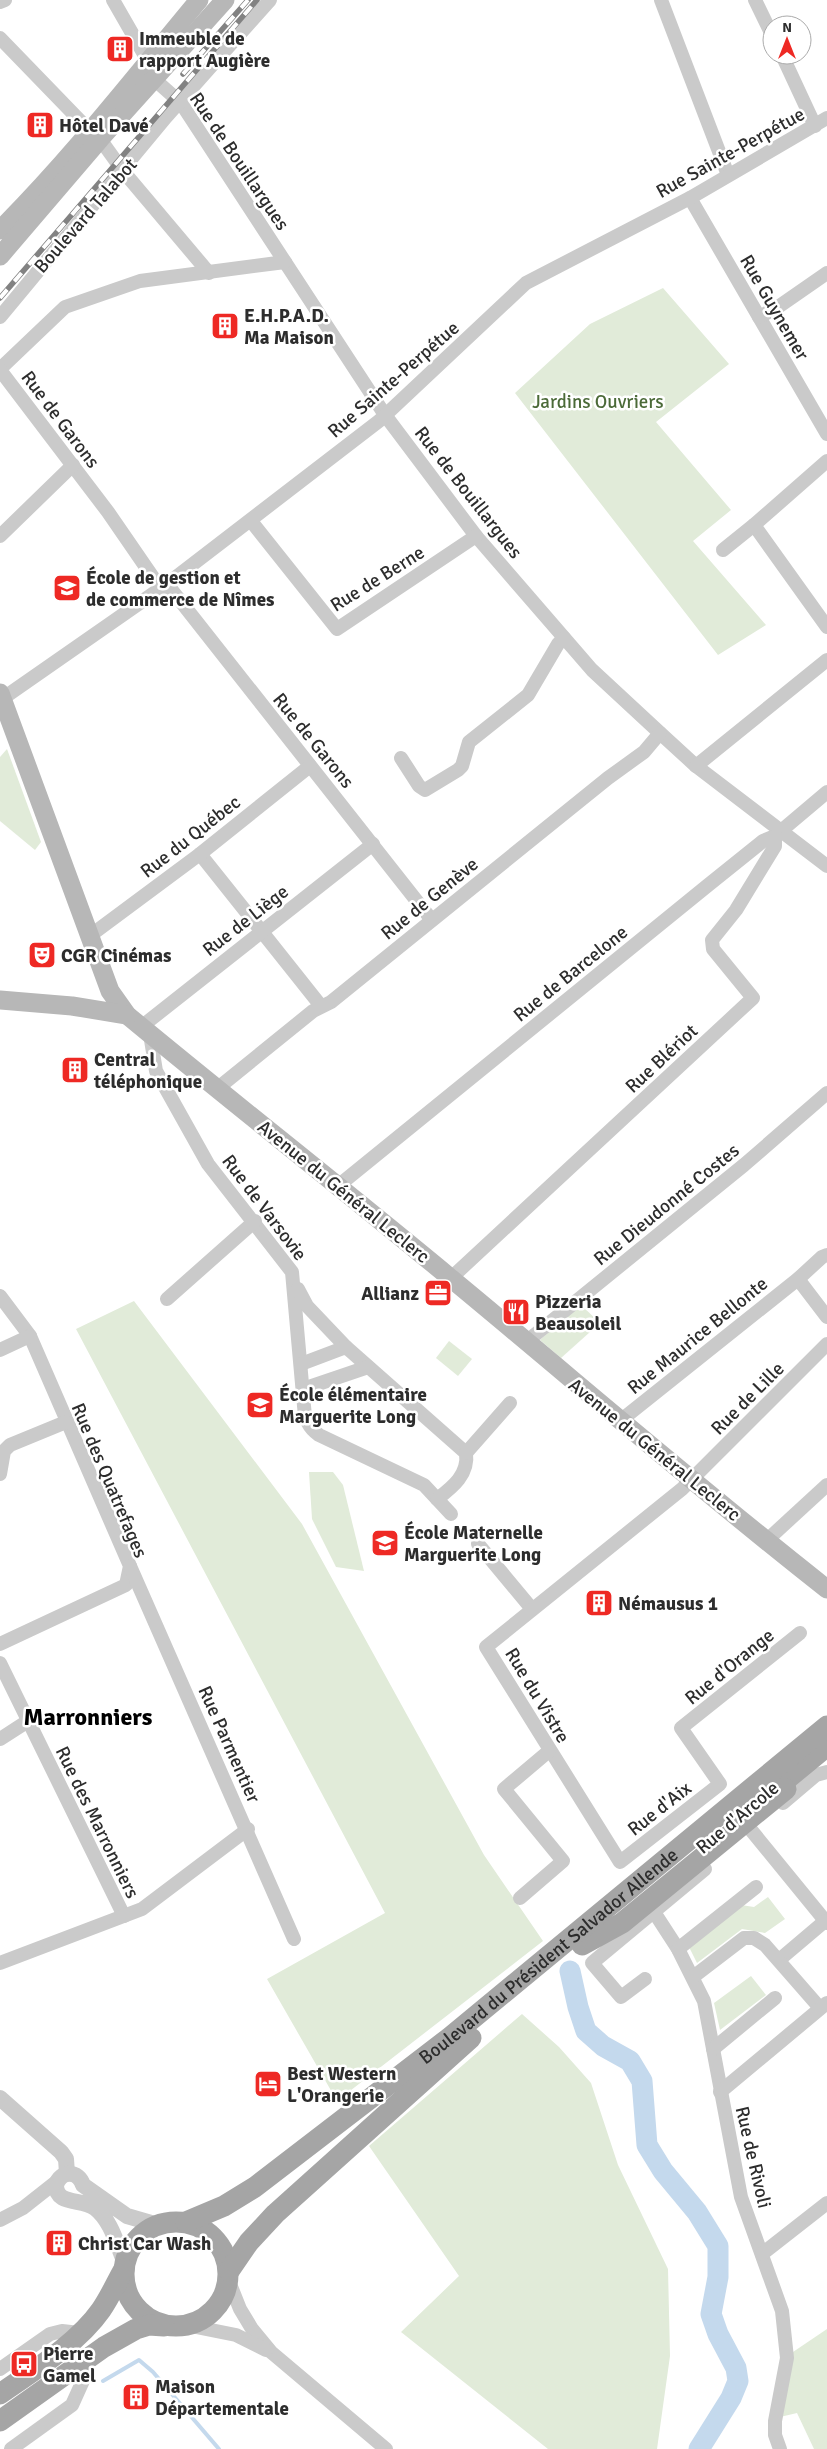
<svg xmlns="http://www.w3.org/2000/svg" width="827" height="2449" viewBox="0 0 827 2449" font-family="Signika,sans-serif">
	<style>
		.green { fill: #e1ebd9 }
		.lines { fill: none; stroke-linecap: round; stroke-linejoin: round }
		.stream { stroke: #c4d9ed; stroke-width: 4 }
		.river { stroke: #c4d9ed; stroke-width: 21 }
		.minor { stroke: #cacaca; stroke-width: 14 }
		.tertiary { stroke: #cacaca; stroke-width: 16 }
		.secondary { stroke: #b7b7b7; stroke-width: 19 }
		.primary { stroke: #a5a5a5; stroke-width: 21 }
		.rail-casing { stroke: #828282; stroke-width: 5.5 }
		.rail { stroke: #fff; stroke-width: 4; stroke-dasharray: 11; stroke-linecap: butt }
		.labels { text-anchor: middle; stroke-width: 5; stroke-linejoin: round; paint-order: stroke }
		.poi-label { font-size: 19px; font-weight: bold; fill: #2d2d2d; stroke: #fff; text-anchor: start }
		.street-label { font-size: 19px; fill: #2d2d2d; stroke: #fff }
		.park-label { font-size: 19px; fill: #4b6a38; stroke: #fff }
		.district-label { font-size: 24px; font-weight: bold; fill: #000; stroke: #fff }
	</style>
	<rect width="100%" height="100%" fill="#fff"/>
	<g class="green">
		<polygon points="663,288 729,364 656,422 731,510 693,541 766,625 718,655 515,393 590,324"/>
		<polygon points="7,749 41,842 35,850 0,821 0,757"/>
		<polygon points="134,1301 302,1524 484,1855 543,1941 337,2101 267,1979 385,1913 76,1329"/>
		<polygon points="580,1304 600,1323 561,1358 540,1340"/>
		<polygon points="449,1341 472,1359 458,1376 436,1358"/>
		<polygon points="309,1472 333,1472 343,1485 364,1571 336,1567 312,1519"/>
		<polygon points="768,1897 785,1919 765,1933 742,1929 697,1963 689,1947 741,1905 754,1907"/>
		<polygon points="751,1976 766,1995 720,2030 714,2003"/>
		<polygon points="522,2014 559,2047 591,2083 618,2165 668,2269 670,2356 657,2449 548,2449 401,2332 459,2276 369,2146"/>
		<polygon points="827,2329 827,2449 814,2449 797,2413 780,2417 793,2352"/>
	</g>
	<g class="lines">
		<polyline class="stream" points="103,2381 139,2360 153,2372 219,2449"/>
		<polyline class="river" points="570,1971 578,2007 586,2031 603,2046 630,2061 642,2081 647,2145 663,2171 697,2212 718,2246 718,2277 711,2314 718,2334 736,2368 738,2381 731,2398 699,2449"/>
		<g class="minor">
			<polyline points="113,0 148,61 154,79 181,103 385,415 476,536 592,670 660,733 696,766 827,866"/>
			<polyline points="661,0 728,175"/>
			<polyline points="755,0 772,35"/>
			<polyline points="0,2 5,0"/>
			<polyline points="0,38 90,131"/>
			<polyline points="782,55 815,126"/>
			<polyline points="100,139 123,171 209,273"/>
			<polyline points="690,198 827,434"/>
			<polyline points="0,317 166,117 270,0"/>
			<polyline points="759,317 778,307 827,273"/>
			<polyline points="0,369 65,307 140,281 285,262"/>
			<polyline points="0,370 108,512 161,589"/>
			<polyline points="827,461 754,525 827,627"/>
			<polyline points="251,521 337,629 476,536"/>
			<polyline points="0,536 73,465"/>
			<polyline points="723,550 754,525"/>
			<polyline points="167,584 431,919"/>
			<polyline points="2,699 167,584 379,421 526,283 690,198 827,118"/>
			<polyline points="401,758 419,786 425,790 458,770 462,766 469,742 528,695 558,644 564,638"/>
			<polyline points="696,766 827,660"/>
			<polyline points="200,854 321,1006"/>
			<polyline points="91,935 200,854 310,766"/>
			<polyline points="141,1027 373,844"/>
			<path d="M 150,1034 L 156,1071 L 208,1164 L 292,1272 L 304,1406 C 305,1419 308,1427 319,1435 L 424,1485 L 451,1514"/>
			<polyline points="218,1088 313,1011 331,1002 608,778 644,752 660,733"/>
			<polyline points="338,1186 707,886 763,841 775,836 827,792"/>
			<polyline points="451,1278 753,998 713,949 712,940 736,910 775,846 775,836"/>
			<polyline points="798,1279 827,1317"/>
			<polyline points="298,1289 307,1306 346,1347"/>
			<polyline points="0,1296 30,1336 130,1566 126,1585 0,1644"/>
			<polyline points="167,1299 255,1221"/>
			<polyline points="526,1342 744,1165 827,1093"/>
			<polyline points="0,1350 30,1336"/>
			<path d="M 301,1364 L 346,1347 L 466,1453 C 469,1474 453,1487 437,1499"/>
			<polyline points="309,1387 368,1367"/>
			<polyline points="620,1421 798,1279 822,1257 827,1255"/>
			<polyline points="466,1453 510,1403"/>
			<polyline points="0,1474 4,1451 10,1445 66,1422"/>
			<polyline points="766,1541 827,1485"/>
			<polyline points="478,1544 532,1609"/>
			<polyline points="130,1566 294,1939"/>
			<polyline points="800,1633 681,1728 720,1784 620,1862 486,1647 682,1489 827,1344"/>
			<polyline points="0,1663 124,1916"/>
			<polyline points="0,1739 28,1721"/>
			<polyline points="783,1803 816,1775 827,1772"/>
			<polyline points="751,1830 827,1923"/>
			<polyline points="520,1898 563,1861 504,1789 549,1751"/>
			<polyline points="654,1912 678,1949 704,2001 741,2197 782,2311 787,2358 775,2421 775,2435 780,2449"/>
			<polyline points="678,1949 756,1887"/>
			<polyline points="779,1960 825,1921"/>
			<polyline points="0,1963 142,1909 248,1829"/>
			<polyline points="693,1977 744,1938 754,1938 765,1945 820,2008"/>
			<polyline points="645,1979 621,1997 592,1963 705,1869"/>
			<polyline points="713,2049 775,1998"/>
			<polyline points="720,2092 827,2003"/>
			<polyline points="0,2220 23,2208 56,2182"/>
			<polyline points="762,2254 827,2203"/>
			<polyline points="228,2279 240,2309 252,2329 271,2352 386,2449"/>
			<polyline points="186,2325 236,2335 266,2350"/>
			<polyline points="0,2369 50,2334 62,2331 79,2333"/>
			<polyline points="11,2449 72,2405 86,2374 88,2358"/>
		</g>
		<g class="tertiary">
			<polyline points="0,2098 61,2152 66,2159 67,2173"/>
			<path d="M 125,2263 C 117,2245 111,2220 95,2208 C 82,2198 56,2206 56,2185 C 61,2170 78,2170 83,2185 L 127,2216 L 158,2225"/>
		</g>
		<g class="secondary">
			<path d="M 0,230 C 72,158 134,78 199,0"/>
			<polyline points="0,256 100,139 225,0"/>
			<path d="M 0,693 L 110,991 L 127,1015 C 233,1103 342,1188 448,1276 C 574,1380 698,1488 827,1589"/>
			<polyline points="0,1000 72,1006 127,1015"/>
		</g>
		<g class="primary">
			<polyline points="769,1794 827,1746"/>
			<polyline points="582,1945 622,1923 786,1789"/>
			<circle cx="176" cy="2274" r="52"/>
			<path id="s1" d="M 186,2222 L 224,2206 L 255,2187 L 449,2038 L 827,1726"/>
			<polyline points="229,2271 249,2242 275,2214 471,2038"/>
			<path d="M 0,2394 C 33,2371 78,2343 101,2310 C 110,2297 116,2283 124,2269"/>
			<polyline points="0,2421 104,2347 136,2329 149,2325 164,2326"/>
		</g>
		<defs>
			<g id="rail">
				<polyline points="183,74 248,0"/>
				<polyline points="0,298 257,0"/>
			</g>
		</defs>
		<use href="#rail" class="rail-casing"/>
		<use href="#rail" class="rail"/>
	</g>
	<defs>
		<symbol id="building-square" viewBox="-11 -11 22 22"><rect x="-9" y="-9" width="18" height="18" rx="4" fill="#ee2924" stroke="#fff"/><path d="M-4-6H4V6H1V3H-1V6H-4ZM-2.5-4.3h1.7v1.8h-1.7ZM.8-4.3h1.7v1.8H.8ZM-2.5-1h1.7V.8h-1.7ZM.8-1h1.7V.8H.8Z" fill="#fff"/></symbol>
		<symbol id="university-square" viewBox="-11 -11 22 22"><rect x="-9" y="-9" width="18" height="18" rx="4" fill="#ee2924" stroke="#fff"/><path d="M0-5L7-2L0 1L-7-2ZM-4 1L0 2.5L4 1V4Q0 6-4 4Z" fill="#fff"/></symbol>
		<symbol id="theatre-square" viewBox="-11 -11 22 22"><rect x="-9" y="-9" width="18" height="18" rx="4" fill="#ee2924" stroke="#fff"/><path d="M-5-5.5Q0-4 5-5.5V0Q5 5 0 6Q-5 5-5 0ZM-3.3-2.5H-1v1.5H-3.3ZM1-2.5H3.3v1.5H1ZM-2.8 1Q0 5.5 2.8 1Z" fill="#fff"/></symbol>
		<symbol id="office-square" viewBox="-11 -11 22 22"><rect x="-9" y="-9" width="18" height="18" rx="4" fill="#ee2924" stroke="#fff"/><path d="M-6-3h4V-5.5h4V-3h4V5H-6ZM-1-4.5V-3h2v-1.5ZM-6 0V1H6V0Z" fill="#fff"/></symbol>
		<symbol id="restaurant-square" viewBox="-11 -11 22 22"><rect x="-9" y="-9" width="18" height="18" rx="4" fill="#ee2924" stroke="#fff"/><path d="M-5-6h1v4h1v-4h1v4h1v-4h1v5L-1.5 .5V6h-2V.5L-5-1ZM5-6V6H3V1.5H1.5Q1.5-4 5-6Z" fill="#fff"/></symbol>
		<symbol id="school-square" viewBox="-11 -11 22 22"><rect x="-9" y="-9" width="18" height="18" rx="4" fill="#ee2924" stroke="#fff"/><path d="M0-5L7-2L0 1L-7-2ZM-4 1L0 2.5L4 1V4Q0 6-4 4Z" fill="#fff"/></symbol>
		<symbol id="hotel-square" viewBox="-11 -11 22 22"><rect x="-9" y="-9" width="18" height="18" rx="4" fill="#ee2924" stroke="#fff"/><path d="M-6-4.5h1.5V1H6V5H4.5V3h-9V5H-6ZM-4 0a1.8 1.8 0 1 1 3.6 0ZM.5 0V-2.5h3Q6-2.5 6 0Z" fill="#fff"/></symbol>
		<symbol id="bus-square" viewBox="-11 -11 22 22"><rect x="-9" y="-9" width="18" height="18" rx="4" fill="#ee2924" stroke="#fff"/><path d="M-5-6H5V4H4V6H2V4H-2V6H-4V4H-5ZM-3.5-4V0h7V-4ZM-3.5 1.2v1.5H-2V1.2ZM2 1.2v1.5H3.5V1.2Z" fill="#fff"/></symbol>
	</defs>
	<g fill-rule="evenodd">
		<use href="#building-square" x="104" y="33" width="32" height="32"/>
		<use href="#building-square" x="24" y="109" width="32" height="32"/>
		<use href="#building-square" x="209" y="310" width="32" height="32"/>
		<use href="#university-square" x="51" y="572" width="32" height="32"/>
		<use href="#theatre-square" x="26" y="939" width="32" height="32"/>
		<use href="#building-square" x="59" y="1054" width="32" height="32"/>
		<use href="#office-square" x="422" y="1277" width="32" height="32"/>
		<use href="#restaurant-square" x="500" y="1296" width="32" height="32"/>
		<use href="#school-square" x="244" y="1389" width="32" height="32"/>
		<use href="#school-square" x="369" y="1527" width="32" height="32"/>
		<use href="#building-square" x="583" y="1587" width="32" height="32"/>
		<use href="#hotel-square" x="252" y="2068" width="32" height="32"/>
		<use href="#building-square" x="43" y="2227" width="32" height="32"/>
		<use href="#bus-square" x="8" y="2348" width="32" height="32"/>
		<use href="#building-square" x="120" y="2381" width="32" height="32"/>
	</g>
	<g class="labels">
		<g class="poi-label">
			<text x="139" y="45">Immeuble de<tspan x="139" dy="22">rapport Augière</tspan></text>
			<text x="59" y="132">Hôtel Davé</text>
			<text x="244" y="322">E.H.P.A.D.<tspan x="244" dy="22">Ma Maison</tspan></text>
			<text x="86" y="584">École de gestion et<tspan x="86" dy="22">de commerce de Nîmes</tspan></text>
			<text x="61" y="962">CGR Cinémas</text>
			<text x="94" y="1066">Central<tspan x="94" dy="22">téléphonique</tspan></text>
			<text x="419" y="1300" text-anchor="end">Allianz</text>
			<text x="535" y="1308">Pizzeria<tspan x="535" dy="22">Beausoleil</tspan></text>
			<text x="279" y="1401">École élémentaire<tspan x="279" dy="22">Marguerite Long</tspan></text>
			<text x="404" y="1539">École Maternelle<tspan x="404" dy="22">Marguerite Long</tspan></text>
			<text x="618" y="1610">Némausus 1</text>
			<text x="287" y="2080">Best Western<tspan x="287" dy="22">L'Orangerie</tspan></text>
			<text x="78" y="2250">Christ Car Wash</text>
			<text x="43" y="2360">Pierre<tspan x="43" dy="22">Gamel</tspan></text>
			<text x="155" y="2393">Maison<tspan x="155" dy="22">Départementale</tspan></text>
		</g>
		<g class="street-label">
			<text transform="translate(730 152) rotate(-29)" y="7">Rue Sainte-Perpétue</text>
			<text transform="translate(240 161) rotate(56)" y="7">Rue de Bouillargues</text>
			<text transform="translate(85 215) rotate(-49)" y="7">Boulevard Talabot</text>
			<text transform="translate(775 307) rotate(60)" y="7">Rue Guynemer</text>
			<text transform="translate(393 379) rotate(-41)" y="7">Rue Sainte-Perpétue</text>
			<text transform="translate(61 419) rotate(53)" y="7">Rue de Garons</text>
			<text transform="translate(469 492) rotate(52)" y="7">Rue de Bouillargues</text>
			<text transform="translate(377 578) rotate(-32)" y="7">Rue de Berne</text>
			<text transform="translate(314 740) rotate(51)" y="7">Rue de Garons</text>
			<text transform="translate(190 836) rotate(-38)" y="7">Rue du Québec</text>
			<text transform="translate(429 898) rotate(-39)" y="7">Rue de Genève</text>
			<text transform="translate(245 920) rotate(-38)" y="7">Rue de Liège</text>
			<text transform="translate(570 973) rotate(-39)" y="7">Rue de Barcelone</text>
			<text transform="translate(661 1058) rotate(-43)" y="7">Rue Blériot</text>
			<text transform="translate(344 1191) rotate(39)" y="7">Avenue du Général Leclerc</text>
			<text transform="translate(666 1204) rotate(-39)" y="7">Rue Dieudonné Costes</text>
			<text transform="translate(265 1207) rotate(53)" y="7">Rue de Varsovie</text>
			<text transform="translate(697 1335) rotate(-39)" y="7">Rue Maurice Bellonte</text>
			<text transform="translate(747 1398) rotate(-45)" y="7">Rue de Lille</text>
			<text transform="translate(655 1449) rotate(39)" y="7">Avenue du Général Leclerc</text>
			<text transform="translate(110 1480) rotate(67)" y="7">Rue des Quatrefages</text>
			<text transform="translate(729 1666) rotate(-39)" y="7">Rue d'Orange</text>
			<text transform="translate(538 1695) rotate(59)" y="7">Rue du Vistre</text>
			<text transform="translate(230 1744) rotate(66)" y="7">Rue Parmentier</text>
			<text transform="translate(659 1808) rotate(-38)" y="7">Rue d'Aix</text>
			<text transform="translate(737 1817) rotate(-40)" y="7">Rue d'Arcole</text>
			<text transform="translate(98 1822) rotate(64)" y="7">Rue des Marronniers</text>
			<text dy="7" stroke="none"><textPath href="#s1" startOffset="451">Boulevard du Président Salvador Allende</textPath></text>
			<text transform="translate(754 2157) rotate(77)" y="7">Rue de Rivoli</text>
		</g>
		<g class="park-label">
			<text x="598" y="408">Jardins Ouvriers</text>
		</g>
		<g class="district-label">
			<text x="88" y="1725">Marronniers</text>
		</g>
	</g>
	<g transform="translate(787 40)"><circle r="24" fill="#ffffff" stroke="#ababab"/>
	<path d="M0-4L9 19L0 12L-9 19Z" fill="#ee2924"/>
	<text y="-8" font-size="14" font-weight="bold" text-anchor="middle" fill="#2d2d2d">N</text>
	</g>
</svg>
